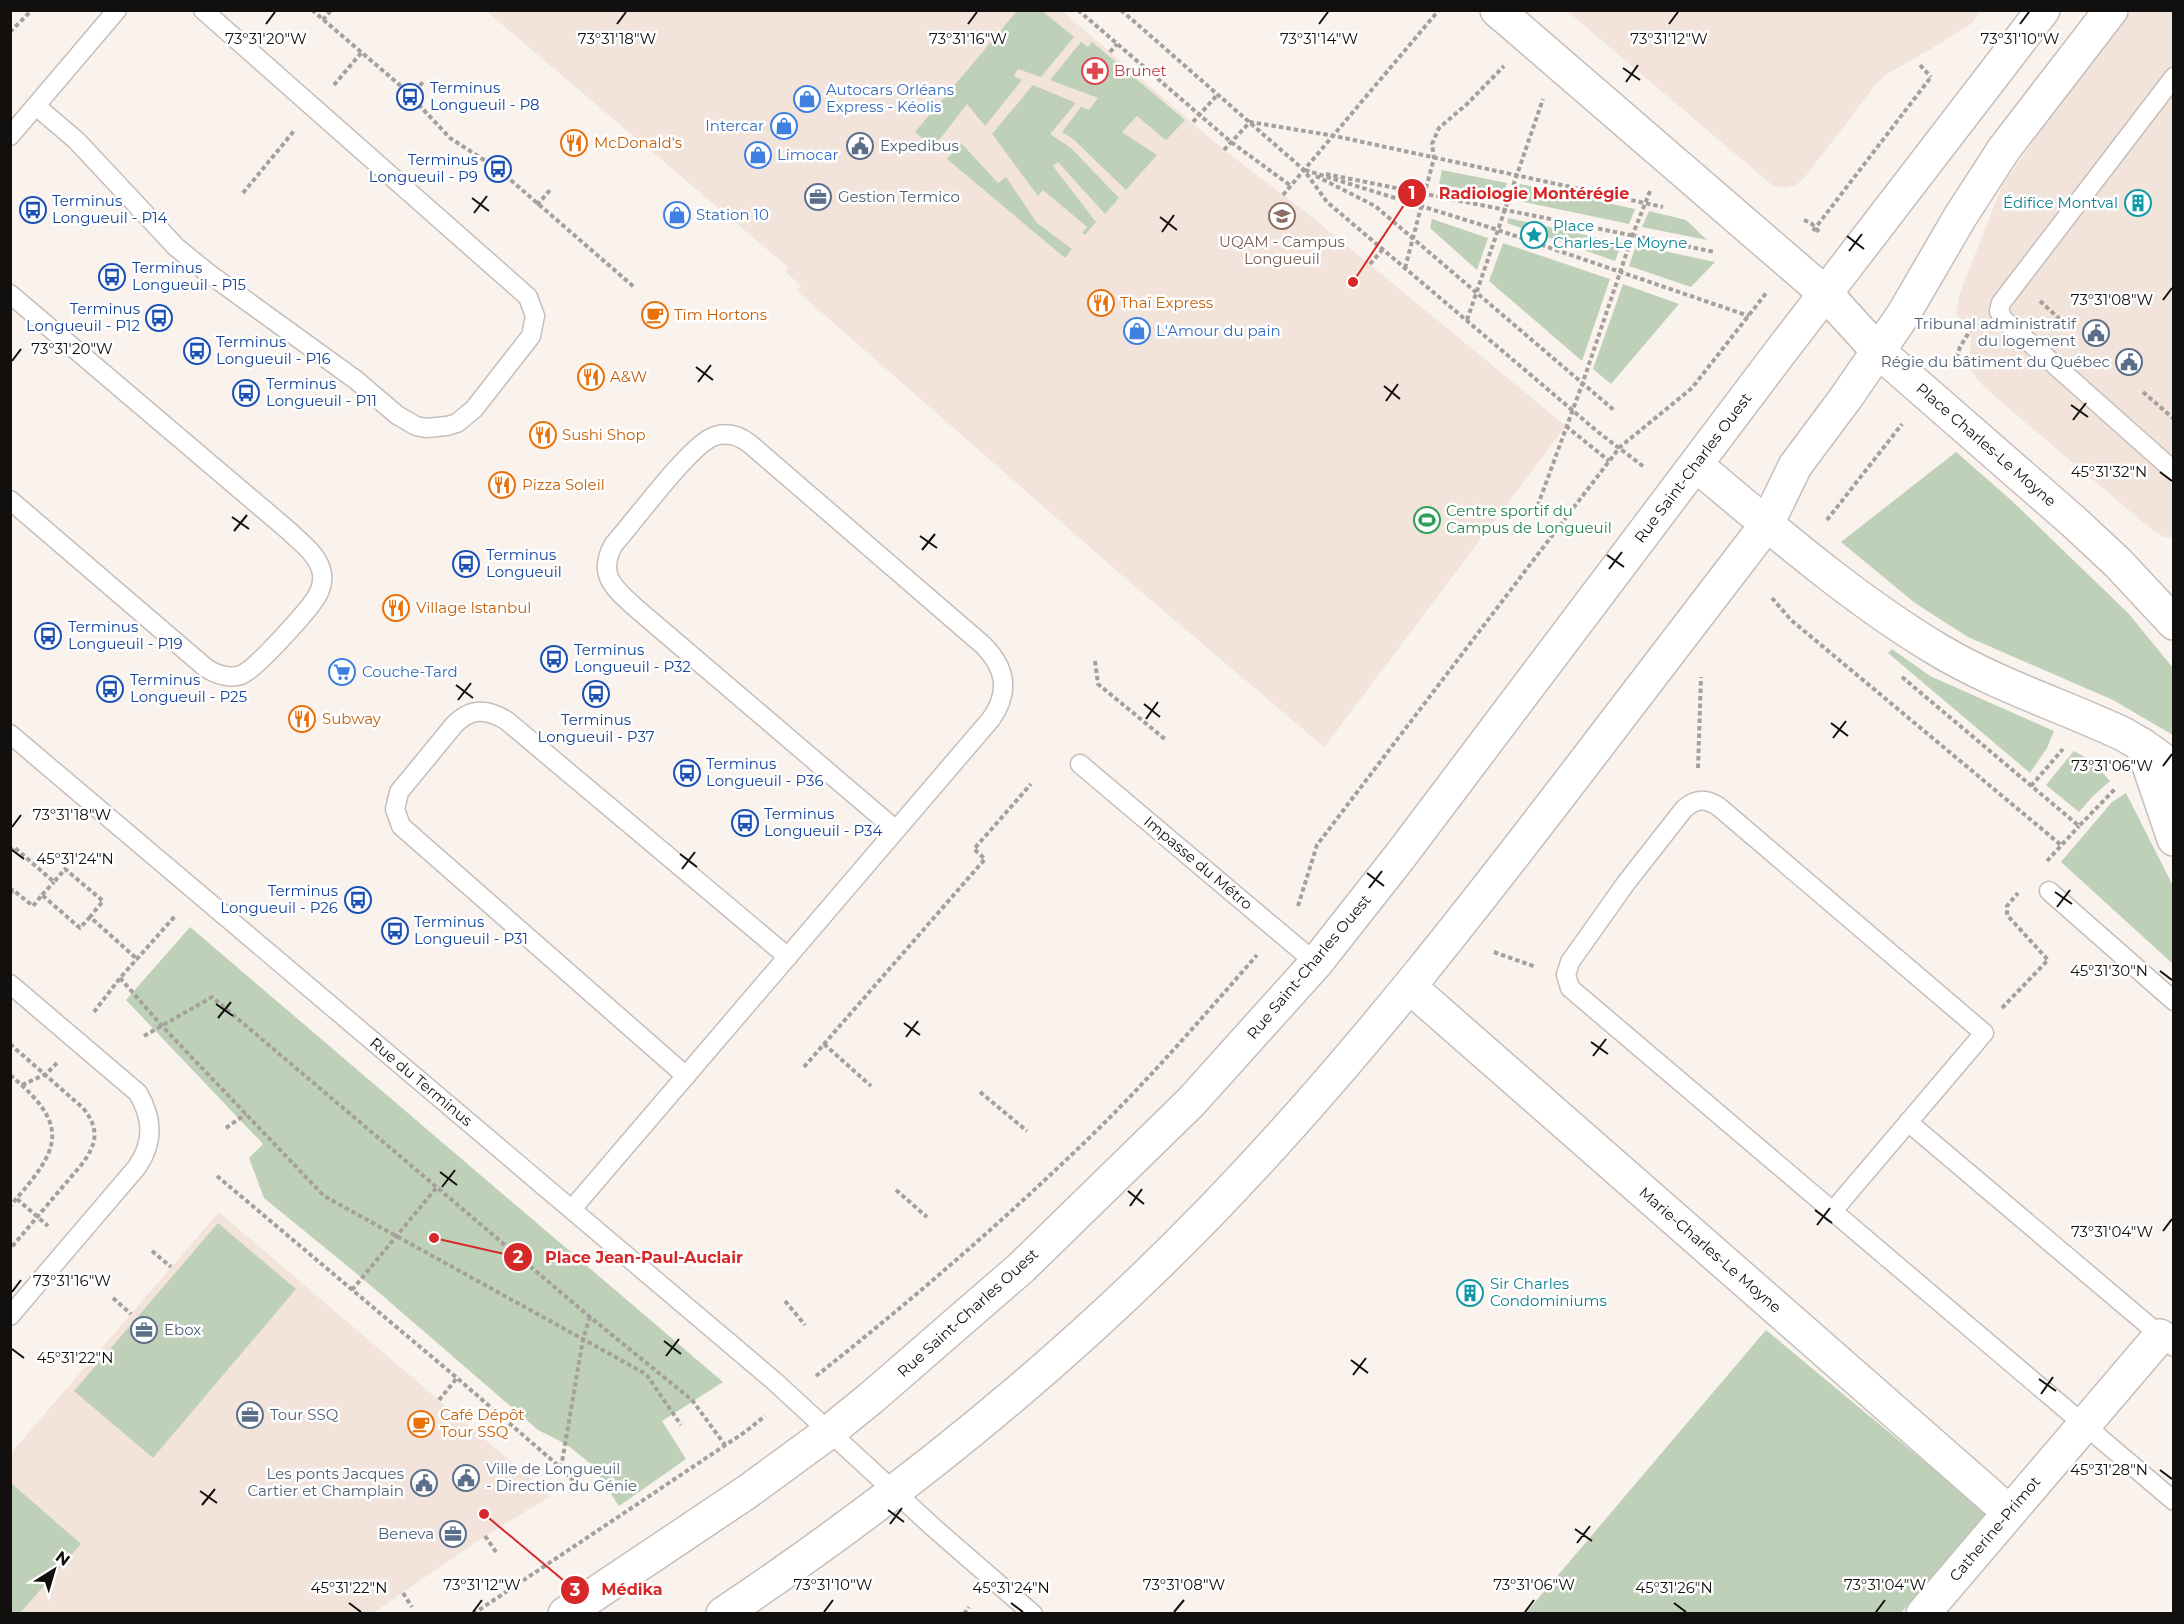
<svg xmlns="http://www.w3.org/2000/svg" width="2184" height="1624" viewBox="0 0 2184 1624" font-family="Montserrat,sans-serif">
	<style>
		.built { fill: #f2e4db }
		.green { fill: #bed1b8 }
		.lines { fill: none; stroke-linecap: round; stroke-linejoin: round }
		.lane-casing { stroke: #c5beba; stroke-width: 21 }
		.street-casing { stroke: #c5beba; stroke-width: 36 }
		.secondary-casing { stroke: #c5beba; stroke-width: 36 }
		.primary-casing { stroke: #c5beba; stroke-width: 36 }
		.path { stroke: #a5a09c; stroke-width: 4; stroke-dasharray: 4.5 3; stroke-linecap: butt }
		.lane { stroke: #fff; stroke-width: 18 }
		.street { stroke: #fff; stroke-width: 33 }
		.secondary { stroke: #fff; stroke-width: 33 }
		.primary { stroke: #fff; stroke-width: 33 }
		.ticks { fill: none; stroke: #12100e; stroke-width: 2 }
		.labels { text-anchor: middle; stroke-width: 5; stroke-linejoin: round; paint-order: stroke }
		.health-label { font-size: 15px; fill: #be3a42; stroke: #fff; text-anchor: start }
		.transit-label { font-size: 15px; fill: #164399; stroke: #fff; text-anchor: start }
		.shop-label { font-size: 15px; fill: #366cbe; stroke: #fff; text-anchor: start }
		.food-label { font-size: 15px; fill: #c56008; stroke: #fff; text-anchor: start }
		.service-label { font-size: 15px; fill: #4e5e75; stroke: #fff; text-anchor: start }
		.culture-label { font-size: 15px; fill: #0d838f; stroke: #fff; text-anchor: start }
		.education-label { font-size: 15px; fill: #785e54; stroke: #fff }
		.street-label { font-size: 15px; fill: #12100e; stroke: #fff }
		.leisure-label { font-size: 15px; fill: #27864d; stroke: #fff; text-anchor: start }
		.ticks-label { font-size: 15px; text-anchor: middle; fill: #12100e; stroke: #fff; stroke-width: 5; stroke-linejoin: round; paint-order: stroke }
		.leader { fill: none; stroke: #d62828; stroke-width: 2 }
		.callout-dot { fill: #d62828; stroke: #fff; stroke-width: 2 }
		.mark-label { font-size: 18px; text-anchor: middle; font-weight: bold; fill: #fff }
		.callout-label { font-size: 16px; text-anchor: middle; font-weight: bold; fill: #d62828; stroke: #fff; stroke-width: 5; stroke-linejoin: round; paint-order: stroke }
	</style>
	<rect width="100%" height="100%" fill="#f9f2ed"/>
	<g class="built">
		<polygon points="486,11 1062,11 1224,150 1307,213 1566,426 1324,747 1132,584 797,291 801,286 786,272 788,267"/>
		<polygon points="1567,11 1981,11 1971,24 1929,50 1887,74 1876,84 1805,177 1796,185 1786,188 1772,185"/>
		<polygon points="2128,11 2173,11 2173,537 2164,537 2152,530 1985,388 1973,373 1969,359 1972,337 1956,313 1960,293 2002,186 2100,44"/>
		<polygon points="219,1212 551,1496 485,1536 373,1613 11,1614 11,1453"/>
	</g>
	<g class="green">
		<polygon points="1017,11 1042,11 1074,37 1041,77 1018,69 1014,76 1022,80 985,126 967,104 933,148 915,132"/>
		<polygon points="1081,42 1088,47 1092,42 1185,120 1166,140 1137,116 1122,132 1157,155 1126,190 1073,139 1062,132 1081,107 1089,110 1098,98 1050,80"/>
		<polygon points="1033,85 1076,103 1050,134 1071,148 1119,198 1105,214 1058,162 1053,166 1096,222 1085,235 1082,233 1087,227 1043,190 1038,196 992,134"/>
		<polygon points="961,143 998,183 1006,177 1037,223 1072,249 1065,258 947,159"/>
		<polygon points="1442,170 1507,183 1502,197 1439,184"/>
		<polygon points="1520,184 1635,209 1629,224 1514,200"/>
		<polygon points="1649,211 1686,220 1707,240 1642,227"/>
		<polygon points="1508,218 1622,243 1615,261 1507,223"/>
		<polygon points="1432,219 1488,238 1477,270 1430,228"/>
		<polygon points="1503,243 1610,279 1582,361 1489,281"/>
		<polygon points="1636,245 1715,262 1691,287 1629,266"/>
		<polygon points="1623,284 1679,304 1611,384 1593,369"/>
		<polygon points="1956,452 2011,500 2129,614 2173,668 2173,735 2113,700 1968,637 1915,603 1841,542"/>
		<polygon points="1892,649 1930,676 2054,731 2047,748 2030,773 1888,653"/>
		<polygon points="2074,751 2092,761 2110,781 2093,796 2079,812 2046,785"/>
		<polygon points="2126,793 2173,886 2173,964 2061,862 2112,802"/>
		<polygon points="190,927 723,1382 662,1421 686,1459 619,1506 591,1464 566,1444 538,1430 362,1278 264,1198 249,1158 263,1144 126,1000"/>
		<polygon points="218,1223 296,1289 153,1458 74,1391"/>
		<polygon points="1766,1330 1986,1513 1901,1613 1525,1614"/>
		<polygon points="11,1483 81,1544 20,1613 11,1613"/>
	</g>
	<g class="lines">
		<defs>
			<g id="lane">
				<polyline points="2174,77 2001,303 1999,311 2003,319 2174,471"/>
				<polyline points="36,106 77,141 176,247 208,273 356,380 397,415 416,426 426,428 447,426 457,423 474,409 531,336 535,316 528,297 203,10"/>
				<polyline points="10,136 117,10"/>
				<path d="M 10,294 L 289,531 C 301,543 319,555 322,574 C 323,582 321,589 317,596 C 309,610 255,670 241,675 C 228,679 217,675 206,668 L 10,500"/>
				<polyline points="10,734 773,1380 934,1528 1033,1614"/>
				<polyline points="1080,764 1316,963"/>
				<polyline points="2049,891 2174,1001"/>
				<path d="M 10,984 L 138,1093 C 153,1119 154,1142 137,1167 L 10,1316"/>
				<path d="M 686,1076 L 401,826 L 395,809 L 399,792 L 454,725 C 470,708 487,708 507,721 L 788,957"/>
				<polyline points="1908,1122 2174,1347"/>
				<path d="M 572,1209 L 991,719 C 1010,692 1006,668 983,645 L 750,444 C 740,436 728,432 715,436 C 691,443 635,521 614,544 C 596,575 615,589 637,609 L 896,830"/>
				<path d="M 1832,1212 L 1984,1033 L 1719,807 C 1706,798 1696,798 1684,809 L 1626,883 L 1570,962 L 1566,975 L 1570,988 L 2174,1501"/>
			</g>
			<g id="street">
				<polyline points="1497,10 1826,294"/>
				<polyline points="1410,987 2009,1512"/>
				<polyline points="1923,1614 2160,1336"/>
			</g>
			<g id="secondary">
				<polyline points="1826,294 1878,351 2073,521 2118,563 2174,623"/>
				<path d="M 1696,465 C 1773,529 1849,596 1935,648 C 1994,684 2061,705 2123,734 L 2142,745 L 2174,768"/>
				<polyline points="565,1614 747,1492 829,1432 871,1398 1022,1267 1191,1102 1316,963 1401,855 1778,355 2043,10"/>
				<path d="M 723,1614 C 899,1496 1064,1363 1211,1211 C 1358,1059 1486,892 1614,724 C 1665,657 1716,591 1767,524 L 1795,466 L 1845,399 L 1903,315 L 1960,217 L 2004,149 L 2111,10"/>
			</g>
			<polyline id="primary" points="2142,745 2174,839"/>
		</defs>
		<use href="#lane" class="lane-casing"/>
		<use href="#street" class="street-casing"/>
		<use href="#secondary" class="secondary-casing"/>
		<use href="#primary" class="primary-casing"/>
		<g class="path">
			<polyline points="312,10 402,87 450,138 498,169 634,287"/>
			<polyline points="1078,10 1231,142 1291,186"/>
			<polyline points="1121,10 1304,170 1327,202 1598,432 1644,467"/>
			<polyline points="323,20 331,10"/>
			<polyline points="10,32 32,10"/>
			<polyline points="1110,52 1117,44"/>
			<polyline points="1920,65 1931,77"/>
			<polyline points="334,85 361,53"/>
			<polyline points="410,97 423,82"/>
			<polyline points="1193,122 1218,94"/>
			<polyline points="1224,150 1250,122 1335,136 1663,207"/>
			<polyline points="1305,170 1498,230 1749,316"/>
			<polyline points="1326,174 1715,252"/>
			<polyline points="1316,176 1375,206 1615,411"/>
			<polyline points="243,193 294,131"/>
			<polyline points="1283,195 1439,10"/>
			<polyline points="537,205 550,190"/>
			<polyline points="1804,220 1811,223 1821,234"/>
			<polyline points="1813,231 1931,77"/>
			<polyline points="1370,264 1383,249"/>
			<polyline points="1405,268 1434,158 1432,144 1439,128 1467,104 1504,66"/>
			<polyline points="2040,301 2064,323"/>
			<polyline points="1467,320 1543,99"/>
			<polyline points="1954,365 1960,347 1971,329"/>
			<polyline points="2143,392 2174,419"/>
			<polyline points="1566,426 1609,461"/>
			<polyline points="1535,513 1583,382 1633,234 1650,191"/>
			<polyline points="1827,520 1902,424"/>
			<polyline points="1772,598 1791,620 2061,845"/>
			<polyline points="1095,661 1098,684 1166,740"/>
			<polyline points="1902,677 2079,826 2116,788"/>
			<polyline points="1698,768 1701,677"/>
			<polyline points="2031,786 2063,749"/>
			<polyline points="10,851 14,847 54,882 65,869 103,901 90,917 138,960"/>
			<polyline points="2047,861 2079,826"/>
			<polyline points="10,893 13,890 33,906 42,895 80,928 90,917"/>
			<polyline points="42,895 54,882"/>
			<polyline points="1298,906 1317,845 1535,558 1620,447 1692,388 1767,292"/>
			<polyline points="1494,952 1536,967"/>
			<polyline points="120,978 162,1026 324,1196 646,1374 681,1425"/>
			<polyline points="2002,1008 2048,960 2007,915 2007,906 2018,893"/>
			<polyline points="94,1012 120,978 176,915"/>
			<polyline points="144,1036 212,997 590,1317 692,1400 725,1445"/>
			<path d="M 10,1044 L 83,1108 C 100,1129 97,1144 82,1164 L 10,1249"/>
			<polyline points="824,1044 871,1086"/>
			<polyline points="804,1067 985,859 974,849 1031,784"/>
			<path d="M 10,1075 C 74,1128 58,1151 10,1206"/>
			<polyline points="22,1085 46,1074 57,1063"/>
			<polyline points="980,1092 1027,1131"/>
			<polyline points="226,1128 246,1114"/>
			<polyline points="217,1176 457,1378 561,1468 584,1492"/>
			<polyline points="896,1190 927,1217"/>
			<polyline points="17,1199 48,1226"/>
			<polyline points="152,1251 171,1267"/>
			<polyline points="352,1290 437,1187"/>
			<polyline points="113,1298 131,1314"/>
			<polyline points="785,1301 805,1325"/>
			<path d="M 816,1376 C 910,1302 1001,1223 1087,1140 C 1147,1082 1202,1018 1257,955"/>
			<polyline points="439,1400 457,1378"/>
			<polyline points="561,1468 583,1339 590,1317"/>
			<polyline points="485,1536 496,1552"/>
			<polyline points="403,1593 412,1607"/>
			<polyline points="473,1614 745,1432 765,1416"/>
			<polyline points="964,1614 969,1607"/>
		</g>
		<use href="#lane" class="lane"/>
		<use href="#street" class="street"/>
		<use href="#secondary" class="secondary"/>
		<use href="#primary" class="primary"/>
	</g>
	<path class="ticks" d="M 266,24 L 275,12M 617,24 L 626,12M 968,24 L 977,12M 1319,24 L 1328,12M 1669,24 L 1678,12M 2020,24 L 2029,12M 1623,68 L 1640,80M 1626,82 L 1638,65M 472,198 L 489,211M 474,213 L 487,196M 1160,217 L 1177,230M 1162,232 L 1174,215M 1847,236 L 1864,249M 1849,251 L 1862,234M 2163,300 L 2172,288M 12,361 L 21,349M 696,367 L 713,380M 698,382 L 711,365M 1384,386 L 1400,399M 1386,401 L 1398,384M 2071,405 L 2088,417M 2073,420 L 2086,403M 2160,472 L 2172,481M 232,517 L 249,529M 234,531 L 247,515M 920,536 L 937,548M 922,550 L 935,534M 1607,555 L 1624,567M 1609,569 L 1622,552M 456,685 L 473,698M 458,700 L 471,683M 1144,704 L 1160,717M 1146,719 L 1158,702M 1831,723 L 1848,736M 1833,738 L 1846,721M 2163,766 L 2172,754M 12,827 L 21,815M 12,850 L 24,859M 680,854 L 697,867M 682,869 L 695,852M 1367,873 L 1384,886M 1369,888 L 1382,871M 2055,892 L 2072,904M 2057,907 L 2070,890M 2160,971 L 2172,980M 216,1004 L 233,1016M 218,1018 L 231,1002M 904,1023 L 920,1035M 906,1037 L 918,1021M 1591,1042 L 1608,1054M 1593,1056 L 1606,1039M 440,1172 L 457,1185M 442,1187 L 455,1170M 1128,1191 L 1144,1204M 1130,1206 L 1142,1189M 1815,1210 L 1832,1223M 1817,1225 L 1830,1208M 2163,1231 L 2172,1219M 12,1292 L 21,1280M 664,1341 L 681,1354M 12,1349 L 24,1358M 666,1356 L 679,1339M 1351,1360 L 1368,1373M 1353,1375 L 1366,1358M 2039,1379 L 2056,1391M 2041,1394 L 2053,1377M 2160,1470 L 2172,1479M 200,1491 L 217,1503M 202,1505 L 215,1489M 888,1510 L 904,1522M 890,1524 L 902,1508M 1575,1529 L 1592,1541M 1577,1543 L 1590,1526M 349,1603 L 361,1612M 1011,1603 L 1023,1612M 1674,1603 L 1686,1612M 473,1612 L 482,1600M 824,1612 L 833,1600M 1174,1612 L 1184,1600M 1525,1612 L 1534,1600M 1876,1612 L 1885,1600"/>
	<defs>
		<symbol id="pharmacy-ring" viewBox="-11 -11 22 22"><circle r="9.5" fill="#fff" stroke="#e0444e" stroke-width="1.5"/><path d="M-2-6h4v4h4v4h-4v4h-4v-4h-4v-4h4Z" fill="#e0444e"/></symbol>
		<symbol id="bus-ring" viewBox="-11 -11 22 22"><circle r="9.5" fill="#fff" stroke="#1a4fb4" stroke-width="1.5"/><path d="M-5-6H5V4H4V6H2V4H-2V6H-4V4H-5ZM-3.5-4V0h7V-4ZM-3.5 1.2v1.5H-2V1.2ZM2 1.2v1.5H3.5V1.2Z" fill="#1a4fb4"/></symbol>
		<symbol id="shop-ring" viewBox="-11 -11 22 22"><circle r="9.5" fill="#fff" stroke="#3f7fe0" stroke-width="1.5"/><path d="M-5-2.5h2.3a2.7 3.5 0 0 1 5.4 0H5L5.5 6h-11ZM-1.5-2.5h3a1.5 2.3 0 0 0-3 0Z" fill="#3f7fe0"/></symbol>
		<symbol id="restaurant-ring" viewBox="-11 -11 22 22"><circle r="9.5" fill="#fff" stroke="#e8710a" stroke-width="1.5"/><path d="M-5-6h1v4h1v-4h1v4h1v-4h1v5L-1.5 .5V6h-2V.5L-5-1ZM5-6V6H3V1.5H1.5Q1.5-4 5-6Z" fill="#e8710a"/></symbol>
		<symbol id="civic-ring" viewBox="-11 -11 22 22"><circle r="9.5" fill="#fff" stroke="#5c6f8a" stroke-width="1.5"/><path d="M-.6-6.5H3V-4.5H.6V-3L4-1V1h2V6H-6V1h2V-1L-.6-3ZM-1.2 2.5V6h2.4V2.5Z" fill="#5c6f8a"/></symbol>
		<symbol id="office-ring" viewBox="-11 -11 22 22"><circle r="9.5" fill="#fff" stroke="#5c6f8a" stroke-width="1.5"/><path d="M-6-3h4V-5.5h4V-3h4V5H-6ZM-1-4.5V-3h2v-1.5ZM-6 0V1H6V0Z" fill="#5c6f8a"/></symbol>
		<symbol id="building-ring" viewBox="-11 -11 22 22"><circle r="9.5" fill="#fff" stroke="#0f9aa8" stroke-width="1.5"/><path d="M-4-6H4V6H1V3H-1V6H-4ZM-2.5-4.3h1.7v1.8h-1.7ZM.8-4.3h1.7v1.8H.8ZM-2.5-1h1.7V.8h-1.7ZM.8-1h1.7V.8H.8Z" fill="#0f9aa8"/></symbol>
		<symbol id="university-ring" viewBox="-11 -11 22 22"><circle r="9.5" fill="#fff" stroke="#8d6e63" stroke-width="1.5"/><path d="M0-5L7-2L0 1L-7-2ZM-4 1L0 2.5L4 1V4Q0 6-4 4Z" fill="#8d6e63"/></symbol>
		<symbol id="sight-ring" viewBox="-11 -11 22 22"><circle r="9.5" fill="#fff" stroke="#0f9aa8" stroke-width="1.5"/><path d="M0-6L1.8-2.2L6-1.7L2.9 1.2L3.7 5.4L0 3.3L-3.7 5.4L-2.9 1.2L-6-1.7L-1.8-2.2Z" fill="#0f9aa8"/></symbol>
		<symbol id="cafe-ring" viewBox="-11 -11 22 22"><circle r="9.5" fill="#fff" stroke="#e8710a" stroke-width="1.5"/><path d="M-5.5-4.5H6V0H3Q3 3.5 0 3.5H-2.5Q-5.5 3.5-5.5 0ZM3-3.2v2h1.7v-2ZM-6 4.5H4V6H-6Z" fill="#e8710a"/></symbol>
		<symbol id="stadium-ring" viewBox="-11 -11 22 22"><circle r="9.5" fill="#fff" stroke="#2e9e5b" stroke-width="1.5"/><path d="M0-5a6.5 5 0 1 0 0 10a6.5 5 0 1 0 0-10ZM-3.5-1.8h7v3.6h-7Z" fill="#2e9e5b"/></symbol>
		<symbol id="supermarket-ring" viewBox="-11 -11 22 22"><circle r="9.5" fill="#fff" stroke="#3f7fe0" stroke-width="1.5"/><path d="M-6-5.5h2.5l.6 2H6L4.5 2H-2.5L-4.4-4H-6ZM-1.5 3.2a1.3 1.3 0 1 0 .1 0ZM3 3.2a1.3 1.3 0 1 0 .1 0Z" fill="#3f7fe0"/></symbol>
	</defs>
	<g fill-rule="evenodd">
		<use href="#pharmacy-ring" x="1080" y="56" width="30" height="30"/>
		<use href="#bus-ring" x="395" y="82" width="30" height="30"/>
		<use href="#shop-ring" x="792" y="84" width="30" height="30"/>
		<use href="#shop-ring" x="769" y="111" width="30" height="30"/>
		<use href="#restaurant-ring" x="559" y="128" width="30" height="30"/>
		<use href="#civic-ring" x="845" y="131" width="30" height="30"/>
		<use href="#shop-ring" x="743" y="140" width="30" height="30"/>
		<use href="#bus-ring" x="483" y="154" width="30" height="30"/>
		<use href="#office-ring" x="803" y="182" width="30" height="30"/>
		<use href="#building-ring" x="2123" y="188" width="30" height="30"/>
		<use href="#bus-ring" x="18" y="195" width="30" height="30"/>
		<use href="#shop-ring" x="662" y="200" width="30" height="30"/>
		<use href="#university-ring" x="1267" y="201" width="30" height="30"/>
		<use href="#sight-ring" x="1519" y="220" width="30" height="30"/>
		<use href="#bus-ring" x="97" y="262" width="30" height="30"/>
		<use href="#restaurant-ring" x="1086" y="288" width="30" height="30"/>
		<use href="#cafe-ring" x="640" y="300" width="30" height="30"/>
		<use href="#bus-ring" x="144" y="303" width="30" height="30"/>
		<use href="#shop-ring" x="1122" y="316" width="30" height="30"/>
		<use href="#civic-ring" x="2081" y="318" width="30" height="30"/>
		<use href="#bus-ring" x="182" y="336" width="30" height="30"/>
		<use href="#civic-ring" x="2114" y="347" width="30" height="30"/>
		<use href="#restaurant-ring" x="576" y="362" width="30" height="30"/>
		<use href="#bus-ring" x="231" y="378" width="30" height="30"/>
		<use href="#restaurant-ring" x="528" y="420" width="30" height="30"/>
		<use href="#restaurant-ring" x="487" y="470" width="30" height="30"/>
		<use href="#stadium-ring" x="1412" y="505" width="30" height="30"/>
		<use href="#bus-ring" x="451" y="549" width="30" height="30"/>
		<use href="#restaurant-ring" x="381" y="593" width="30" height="30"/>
		<use href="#bus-ring" x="33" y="621" width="30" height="30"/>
		<use href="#bus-ring" x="539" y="644" width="30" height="30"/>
		<use href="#supermarket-ring" x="327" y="657" width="30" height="30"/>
		<use href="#bus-ring" x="95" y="674" width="30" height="30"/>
		<use href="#bus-ring" x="581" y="679" width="30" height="30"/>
		<use href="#restaurant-ring" x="287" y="704" width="30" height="30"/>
		<use href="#bus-ring" x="672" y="758" width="30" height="30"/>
		<use href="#bus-ring" x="730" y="808" width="30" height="30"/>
		<use href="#bus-ring" x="343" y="885" width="30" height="30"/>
		<use href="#bus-ring" x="380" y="916" width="30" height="30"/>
		<use href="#building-ring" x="1455" y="1278" width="30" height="30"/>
		<use href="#office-ring" x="129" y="1315" width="30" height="30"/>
		<use href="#office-ring" x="235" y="1400" width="30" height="30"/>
		<use href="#cafe-ring" x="406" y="1409" width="30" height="30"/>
		<use href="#civic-ring" x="451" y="1463" width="30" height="30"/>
		<use href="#civic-ring" x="409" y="1468" width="30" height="30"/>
		<use href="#office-ring" x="438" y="1519" width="30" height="30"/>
	</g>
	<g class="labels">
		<g class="health-label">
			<text x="1114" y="76">Brunet</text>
		</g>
		<g class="transit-label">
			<text x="430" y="93">Terminus<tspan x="430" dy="17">Longueuil - P8</tspan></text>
			<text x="478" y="165" text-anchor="end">Terminus<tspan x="478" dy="17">Longueuil - P9</tspan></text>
			<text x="52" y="206">Terminus<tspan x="52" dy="17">Longueuil - P14</tspan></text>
			<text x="132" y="273">Terminus<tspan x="132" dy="17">Longueuil - P15</tspan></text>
			<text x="140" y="314" text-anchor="end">Terminus<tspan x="140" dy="17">Longueuil - P12</tspan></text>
			<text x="216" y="347">Terminus<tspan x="216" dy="17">Longueuil - P16</tspan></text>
			<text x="266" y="389">Terminus<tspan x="266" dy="17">Longueuil - P11</tspan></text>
			<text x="486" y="560">Terminus<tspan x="486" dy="17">Longueuil</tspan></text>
			<text x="68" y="632">Terminus<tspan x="68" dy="17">Longueuil - P19</tspan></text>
			<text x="574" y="655">Terminus<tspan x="574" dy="17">Longueuil - P32</tspan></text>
			<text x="130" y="685">Terminus<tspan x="130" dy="17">Longueuil - P25</tspan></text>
			<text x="596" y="725" text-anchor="middle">Terminus<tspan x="596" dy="17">Longueuil - P37</tspan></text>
			<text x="706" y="769">Terminus<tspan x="706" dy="17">Longueuil - P36</tspan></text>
			<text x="764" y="819">Terminus<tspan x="764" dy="17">Longueuil - P34</tspan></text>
			<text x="338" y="896" text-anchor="end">Terminus<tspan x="338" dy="17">Longueuil - P26</tspan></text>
			<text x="414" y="927">Terminus<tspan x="414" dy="17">Longueuil - P31</tspan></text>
		</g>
		<g class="shop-label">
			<text x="826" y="95">Autocars Orléans<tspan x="826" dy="17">Express - Kéolis</tspan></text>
			<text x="764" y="131" text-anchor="end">Intercar</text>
			<text x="777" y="160">Limocar</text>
			<text x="696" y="220">Station 10</text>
			<text x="1156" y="336">L'Amour du pain</text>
			<text x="362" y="677">Couche-Tard</text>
		</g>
		<g class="food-label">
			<text x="594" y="148">McDonald's</text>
			<text x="1120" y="308">Thaï Express</text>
			<text x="674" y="320">Tim Hortons</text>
			<text x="610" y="382">A&amp;W</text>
			<text x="562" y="440">Sushi Shop</text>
			<text x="522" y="490">Pizza Soleil</text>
			<text x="416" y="613">Village Istanbul</text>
			<text x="322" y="724">Subway</text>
			<text x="440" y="1420">Café Dépôt<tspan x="440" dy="17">Tour SSQ</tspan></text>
		</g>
		<g class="service-label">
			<text x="880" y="151">Expedibus</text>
			<text x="838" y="202">Gestion Termico</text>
			<text x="2076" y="329" text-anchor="end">Tribunal administratif<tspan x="2076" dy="17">du logement</tspan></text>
			<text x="2110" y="367" text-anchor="end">Régie du bâtiment du Québec</text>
			<text x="164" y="1335">Ebox</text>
			<text x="270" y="1420">Tour SSQ</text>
			<text x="486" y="1474">Ville de Longueuil<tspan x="486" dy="17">- Direction du Génie</tspan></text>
			<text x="404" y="1479" text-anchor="end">Les ponts Jacques<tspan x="404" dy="17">Cartier et Champlain</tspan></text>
			<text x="434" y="1539" text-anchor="end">Beneva</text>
		</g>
		<g class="culture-label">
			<text x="2118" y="208" text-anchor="end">Édifice Montval</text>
			<text x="1553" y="231">Place<tspan x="1553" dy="17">Charles-Le Moyne</tspan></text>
			<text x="1490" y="1289">Sir Charles<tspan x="1490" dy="17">Condominiums</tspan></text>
		</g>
		<g class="education-label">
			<text x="1282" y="247">UQAM - Campus<tspan x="1282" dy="17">Longueuil</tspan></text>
		</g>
		<g class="street-label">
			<text transform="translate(1986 445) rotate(41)" y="5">Place Charles-Le Moyne</text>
			<text transform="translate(1693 468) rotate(-53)" y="5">Rue Saint-Charles Ouest</text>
			<text transform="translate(1198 863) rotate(40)" y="5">Impasse du Métro</text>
			<text transform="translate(1309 967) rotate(-50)" y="5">Rue Saint-Charles Ouest</text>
			<text transform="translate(421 1082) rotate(40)" y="5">Rue du Terminus</text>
			<text transform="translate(1710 1250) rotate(41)" y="5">Marie-Charles-Le Moyne</text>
			<text transform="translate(968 1313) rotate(-42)" y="5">Rue Saint-Charles Ouest</text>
			<text transform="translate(1995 1529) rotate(-50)" y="5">Catherine-Primot</text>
		</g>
		<g class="leisure-label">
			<text x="1446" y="516">Centre sportif du<tspan x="1446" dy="17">Campus de Longueuil</tspan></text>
		</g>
	</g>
	<g class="ticks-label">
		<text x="266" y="44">73°31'20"W</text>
		<text x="617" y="44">73°31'18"W</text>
		<text x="968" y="44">73°31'16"W</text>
		<text x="1319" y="44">73°31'14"W</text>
		<text x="1669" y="44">73°31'12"W</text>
		<text x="2020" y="44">73°31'10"W</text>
		<text x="2112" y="305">73°31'08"W</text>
		<text x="72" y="354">73°31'20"W</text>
		<text x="2109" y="477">45°31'32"N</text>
		<text x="2112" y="771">73°31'06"W</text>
		<text x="72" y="820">73°31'18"W</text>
		<text x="75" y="864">45°31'24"N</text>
		<text x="2109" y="976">45°31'30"N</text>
		<text x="2112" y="1237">73°31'04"W</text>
		<text x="72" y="1286">73°31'16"W</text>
		<text x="75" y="1363">45°31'22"N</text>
		<text x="2109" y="1475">45°31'28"N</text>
		<text x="482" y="1590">73°31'12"W</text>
		<text x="833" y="1590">73°31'10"W</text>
		<text x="1184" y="1590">73°31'08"W</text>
		<text x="1534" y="1590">73°31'06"W</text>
		<text x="1885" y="1590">73°31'04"W</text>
		<text x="349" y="1593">45°31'22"N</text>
		<text x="1011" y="1593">45°31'24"N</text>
		<text x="1674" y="1593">45°31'26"N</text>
	</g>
	<path class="leader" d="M1353 282L1412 193M434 1238L518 1257M484 1514L575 1590"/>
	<g class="callout-dot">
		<circle cx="1353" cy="282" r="6"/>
		<circle cx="434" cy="1238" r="6"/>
		<circle cx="484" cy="1514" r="6"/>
		<circle cx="1412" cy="193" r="15"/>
		<circle cx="518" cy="1257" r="15"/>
		<circle cx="575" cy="1590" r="15"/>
	</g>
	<g class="mark-label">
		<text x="1412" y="199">1</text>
		<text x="518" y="1263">2</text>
		<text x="575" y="1596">3</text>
	</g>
	<g class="callout-label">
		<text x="1534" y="199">Radiologie Montérégie</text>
		<text x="644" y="1263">Place Jean-Paul-Auclair</text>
		<text x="632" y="1595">Médika</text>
	</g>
	<rect width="2184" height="1624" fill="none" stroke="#12100e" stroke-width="24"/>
	<g transform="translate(54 1570) rotate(37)" stroke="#ffffff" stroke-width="4.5" paint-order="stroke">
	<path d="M0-4.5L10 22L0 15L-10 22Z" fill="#12100e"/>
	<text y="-9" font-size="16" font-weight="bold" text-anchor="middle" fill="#12100e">N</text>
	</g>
</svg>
